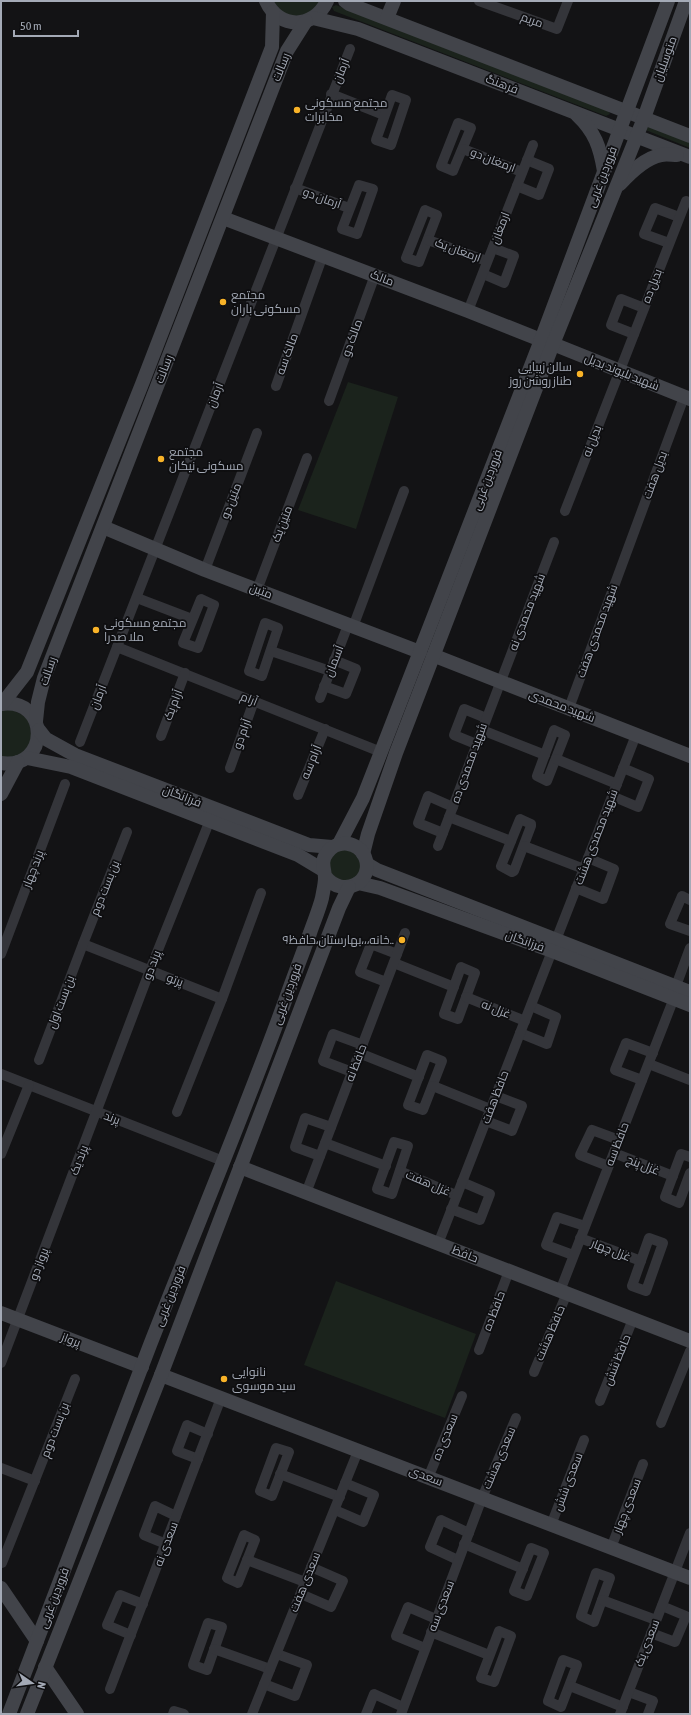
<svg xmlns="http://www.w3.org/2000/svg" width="691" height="1715" viewBox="0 0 691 1715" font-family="'Asap Condensed',Cairo,sans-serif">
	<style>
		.green { fill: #1b231c }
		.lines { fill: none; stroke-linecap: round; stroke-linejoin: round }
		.street { stroke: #34353a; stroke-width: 10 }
		.secondary { stroke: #42444a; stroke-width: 14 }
		.poi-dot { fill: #f9b328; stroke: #0e0e10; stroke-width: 1.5 }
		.labels { text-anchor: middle; stroke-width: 3.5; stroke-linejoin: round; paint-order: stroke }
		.street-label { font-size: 12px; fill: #a4aab6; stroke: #0e0e10 }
		.poi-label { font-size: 12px; fill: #a4aab6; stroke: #0e0e10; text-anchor: start }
	</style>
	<rect width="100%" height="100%" fill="#131315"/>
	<g class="green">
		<polygon points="273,1 321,1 310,13 293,17 282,12"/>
		<polygon points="336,5 608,110 610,114 606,116 334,11 332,7"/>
		<polygon points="647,126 690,141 690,148 648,131 646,130"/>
		<polygon points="348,382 398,397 356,529 298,510"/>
		<polygon points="6,707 29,718 32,743 21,756 1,758 1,708"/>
		<circle cx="345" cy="865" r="16"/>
		<polygon points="336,1281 476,1334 445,1418 304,1365"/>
	</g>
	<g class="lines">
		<g class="street">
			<polyline points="479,1 557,29 568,1"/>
			<polyline points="331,94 384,115"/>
			<polygon points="392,95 406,100 391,145 376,140"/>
			<polygon points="458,123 471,128 453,171 441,166"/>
			<polyline points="463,149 522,172"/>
			<polygon points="359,185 373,189 357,234 342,229"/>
			<polyline points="517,186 539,195 549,169 527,160"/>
			<polyline points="295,188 349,208"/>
			<polygon points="425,210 437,215 419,262 406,258"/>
			<polyline points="428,240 487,261"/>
			<polyline points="669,243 644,234 655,208 679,217"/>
			<polyline points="483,274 504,283 514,256 493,248"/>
			<polyline points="468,311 533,145"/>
			<polyline points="634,334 611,325 621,299 644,308"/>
			<polyline points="276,386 323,255"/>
			<polyline points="329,401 375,275"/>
			<polyline points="565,511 686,201"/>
			<polyline points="205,570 257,433"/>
			<polyline points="257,590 307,458"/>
			<polyline points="137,598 192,619"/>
			<polygon points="201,599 214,605 198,648 183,643"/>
			<polygon points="265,623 278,628 262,676 249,671"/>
			<polyline points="353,627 404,491"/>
			<polyline points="117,647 381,752"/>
			<polyline points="271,651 330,671"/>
			<polyline points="324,686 346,694 356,669 334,660"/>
			<polyline points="320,698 348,625"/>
			<polyline points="569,708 684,397"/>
			<polyline points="482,730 545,755"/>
			<polygon points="554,730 565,735 547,781 537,776"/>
			<polyline points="161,736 185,673"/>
			<polyline points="80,742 350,49"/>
			<polyline points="476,744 454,735 464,709 486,718"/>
			<polyline points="556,759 617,784"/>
			<polyline points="230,768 254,701"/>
			<polyline points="298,795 325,729"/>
			<polyline points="612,796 638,807 649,779 623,768"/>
			<polyline points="449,817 511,841"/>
			<polygon points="520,819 531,824 531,826 514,871 512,872 501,866"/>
			<polyline points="443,833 418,823 428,796 453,807"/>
			<polyline points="438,846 554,542"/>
			<polyline points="524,846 584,869"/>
			<polyline points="576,888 603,899 614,869 588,858"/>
			<polyline points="690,900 682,896 670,924 690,931"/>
			<polyline points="556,940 636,735"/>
			<polyline points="83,944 222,999"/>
			<polyline points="1,954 65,784"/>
			<polyline points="394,963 454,987"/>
			<polygon points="461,967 475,973 458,1019 444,1014"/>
			<polyline points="386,982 360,972 371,944 397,954"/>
			<polyline points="676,986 690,948"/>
			<polyline points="466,997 525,1021"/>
			<polyline points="520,1033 547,1044 556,1017 531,1006"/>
			<polyline points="359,1053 419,1077"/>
			<polygon points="427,1055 442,1061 423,1110 408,1105"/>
			<polyline points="39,1060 83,944 127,832"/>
			<polyline points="649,1064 690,1080"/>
			<polyline points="352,1072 323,1061 333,1034 363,1045"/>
			<polyline points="1,1074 223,1161"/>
			<polyline points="642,1080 615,1070 626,1043 653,1053"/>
			<polyline points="433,1086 490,1109"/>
			<polyline points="177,1112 222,999 261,893"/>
			<polyline points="486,1121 512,1131 522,1106 496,1096"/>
			<polygon points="394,1142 408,1146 392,1194 377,1189"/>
			<polyline points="325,1143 386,1166"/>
			<polyline points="614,1153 673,1176"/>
			<polyline points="1,1154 29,1085"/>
			<polyline points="320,1156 295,1147 305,1118 331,1127"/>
			<polyline points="690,1157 681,1154 665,1197 679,1203 690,1173"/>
			<polyline points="608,1166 580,1155 592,1130 619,1140"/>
			<polyline points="400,1171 456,1195"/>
			<polyline points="306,1193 405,933"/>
			<polyline points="451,1209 480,1220 490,1194 462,1182"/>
			<polyline points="580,1238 641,1261"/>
			<polygon points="649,1238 663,1243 646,1291 632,1286"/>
			<polyline points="438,1244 552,951"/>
			<polyline points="573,1255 546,1245 557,1217 585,1226"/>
			<polyline points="560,1291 674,998"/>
			<polyline points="479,1350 509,1271"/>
			<polyline points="1,1363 150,970 210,820"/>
			<polyline points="534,1372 567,1293"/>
			<polyline points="600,1401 633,1319"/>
			<polyline points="661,1423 690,1351"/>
			<polygon points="276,1448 289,1452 272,1496 260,1491"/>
			<polyline points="198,1459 177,1451 187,1425 208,1434"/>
			<polyline points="1,1468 35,1481"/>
			<polyline points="280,1474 340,1497"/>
			<polyline points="428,1478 462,1396"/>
			<polyline points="335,1510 363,1522 374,1495 345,1483"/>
			<polyline points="551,1525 584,1440"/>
			<polygon points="244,1535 255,1540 238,1583 227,1578"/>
			<polyline points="166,1544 144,1535 155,1506 176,1516"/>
			<polyline points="464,1544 523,1569"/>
			<polygon points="531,1548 544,1553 527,1596 514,1591"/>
			<polyline points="611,1548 643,1464"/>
			<polyline points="247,1560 305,1582"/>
			<polyline points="458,1560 430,1547 441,1520 469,1533"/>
			<polyline points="2,1563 75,1379"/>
			<polygon points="596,1573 610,1578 594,1622 581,1616"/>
			<polyline points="301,1594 331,1607 343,1581 311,1567"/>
			<polyline points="602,1600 656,1620"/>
			<polygon points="208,1623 222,1627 207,1670 193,1665"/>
			<polygon points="499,1631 511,1636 494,1682 481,1678"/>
			<polyline points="431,1632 489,1655"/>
			<polyline points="651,1633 675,1642 686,1616 662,1606"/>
			<polyline points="131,1635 107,1625 120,1595 143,1604"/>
			<polyline points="425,1648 396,1636 408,1607 436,1619"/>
			<polyline points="214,1649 270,1669"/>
			<polygon points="563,1660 577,1665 561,1707 548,1701"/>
			<polyline points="264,1684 295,1696 307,1665 277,1654"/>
			<polyline points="570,1686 623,1707"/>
			<polyline points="110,1689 221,1398"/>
			<polyline points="629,1692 653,1701 648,1714"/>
			<polyline points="173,1714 174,1711 184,1714"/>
			<polyline points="252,1714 358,1451"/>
			<polyline points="366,1714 374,1694 403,1707"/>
			<polyline points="401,1714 482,1498 516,1418"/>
			<polyline points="620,1714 690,1533"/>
		</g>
		<g class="secondary">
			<path d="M 266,1 C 279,30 314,29 327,1"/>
			<polyline points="345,1 349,4 690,136"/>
			<polyline points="313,18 358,29 690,157"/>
			<polyline points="387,18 394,1"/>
			<path d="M 577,115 C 595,132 600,147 604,171"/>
			<path d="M 620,184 C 631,172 645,158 661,155 C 666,154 672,155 677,155"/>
			<polyline points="223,218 468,311 541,340"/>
			<polyline points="553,344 690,399"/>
			<polyline points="103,527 205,570 420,652"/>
			<polyline points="435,656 690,756"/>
			<path d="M 1,704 C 50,697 50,770 1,763"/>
			<polyline points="2,704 27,672 142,384 272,47 273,12"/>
			<polyline points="36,721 38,702 44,678 287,51 306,21"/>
			<polyline points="39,730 46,739 75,755 309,845 332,847"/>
			<polyline points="27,758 71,767 298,855 323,870"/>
			<polyline points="1,794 18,762"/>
			<polyline points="339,844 363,798 381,752 541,340 668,1"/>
			<polyline points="363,854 368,834 396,753 553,344 644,118 686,1"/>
			<polyline points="367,864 377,870 690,992"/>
			<polyline points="358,883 380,888 552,951 690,1005"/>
			<polyline points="240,1167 690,1341"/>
			<polyline points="1,1313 142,1367"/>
			<polyline points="161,1375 690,1578"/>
			<polyline points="1,1588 37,1641"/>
			<polyline points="45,1667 77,1714"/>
			<path d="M 9,1714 C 56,1591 103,1468 150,1345 C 195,1230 243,1117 285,1001 C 293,978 302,955 310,933 C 314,921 319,910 322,898 C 323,892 325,884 325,878 C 325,869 320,862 327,853 C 337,839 358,841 365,857 C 375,881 343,900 325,876"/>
			<polyline points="27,1714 161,1375 339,908 349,887"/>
		</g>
	</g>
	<g class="poi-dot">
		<circle cx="297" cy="110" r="4"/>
		<circle cx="223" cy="302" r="4"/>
		<circle cx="580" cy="374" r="4"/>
		<circle cx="161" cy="459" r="4"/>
		<circle cx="96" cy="630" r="4"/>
		<circle cx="402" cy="940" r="4"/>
		<circle cx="224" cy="1379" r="4"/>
	</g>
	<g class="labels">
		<g class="street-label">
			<text transform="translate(532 20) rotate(20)" y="4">مریم</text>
			<text transform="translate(665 59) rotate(-70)" y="4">متوسلیان</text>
			<text transform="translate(281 67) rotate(-68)" y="4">رسالت</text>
			<text transform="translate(341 71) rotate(-68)" y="4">آرمان</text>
			<text transform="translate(502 84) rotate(21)" y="4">فرهنگ</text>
			<text transform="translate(493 160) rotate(21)" y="4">ارمغان دو</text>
			<text transform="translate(602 177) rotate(-69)" y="4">فروردین غربی</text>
			<text transform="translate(322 198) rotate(20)" y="4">آرمان دو</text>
			<text transform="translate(500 228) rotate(-69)" y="4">ارمغان</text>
			<text transform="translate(458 250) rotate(20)" y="4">ارمغان یک</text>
			<text transform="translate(382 278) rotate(21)" y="4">مالک</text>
			<text transform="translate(652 286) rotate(-69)" y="4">بدیل ده</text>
			<text transform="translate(352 338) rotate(-70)" y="4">مالک دو</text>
			<text transform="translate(287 354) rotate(-70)" y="4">مالک سه</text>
			<text transform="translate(164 369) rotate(-69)" y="4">رسالت</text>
			<text transform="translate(622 372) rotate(22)" y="4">شهید بلیوند بدیل</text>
			<text transform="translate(215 395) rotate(-69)" y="4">آرمان</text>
			<text transform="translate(592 441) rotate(-69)" y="4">بدیل نه</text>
			<text transform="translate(655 475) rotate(-70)" y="4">بدیل هفت</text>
			<text transform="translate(487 480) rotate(-69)" y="4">فروردین غربی</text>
			<text transform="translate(231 501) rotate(-69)" y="4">متین دو</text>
			<text transform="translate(282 524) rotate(-69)" y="4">متین یک</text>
			<text transform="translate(261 591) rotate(21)" y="4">متین</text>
			<text transform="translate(527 612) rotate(-69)" y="4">شهید محمدی نه</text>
			<text transform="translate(597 631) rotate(-70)" y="4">شهید محمدی هفت</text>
			<text transform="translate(334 661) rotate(-69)" y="4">آسمان</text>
			<text transform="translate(48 671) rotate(-71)" y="4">رسالت</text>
			<text transform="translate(98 697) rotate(-69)" y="4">آرمان</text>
			<text transform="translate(249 699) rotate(22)" y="4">آرام</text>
			<text transform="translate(173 705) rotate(-69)" y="4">آرام یک</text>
			<text transform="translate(562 706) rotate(21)" y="4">شهید محمدی</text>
			<text transform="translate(242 734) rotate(-70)" y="4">آرام دو</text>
			<text transform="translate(311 762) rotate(-68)" y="4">آرام سه</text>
			<text transform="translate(469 763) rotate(-70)" y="4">شهید محمدی ده</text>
			<text transform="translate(182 796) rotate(21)" y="4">فرزانگان</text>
			<text transform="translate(596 837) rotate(-69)" y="4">شهید محمدی هشت</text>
			<text transform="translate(33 869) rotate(-69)" y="4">پرند چهار</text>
			<text transform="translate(105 888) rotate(-68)" y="4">بن بست دوم</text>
			<text transform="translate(525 941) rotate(20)" y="4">فرزانگان</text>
			<text transform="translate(152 965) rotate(-69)" y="4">پرند دو</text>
			<text transform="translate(175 980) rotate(21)" y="4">پرتو</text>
			<text transform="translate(287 994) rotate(-70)" y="4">فروردین غربی</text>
			<text transform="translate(61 1002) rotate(-69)" y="4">بن بست اول</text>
			<text transform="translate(496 1009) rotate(22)" y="4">غزل نه</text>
			<text transform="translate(356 1063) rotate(-69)" y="4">حافظ نه</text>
			<text transform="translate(495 1097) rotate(-69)" y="4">حافظ هفت</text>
			<text transform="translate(112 1118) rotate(21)" y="4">پرند</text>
			<text transform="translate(617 1144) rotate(-69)" y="4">حافظ سه</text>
			<text transform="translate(79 1160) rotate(-69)" y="4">پرند یک</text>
			<text transform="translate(643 1165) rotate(21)" y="4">غزل پنج</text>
			<text transform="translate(428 1183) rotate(23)" y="4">غزل هفت</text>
			<text transform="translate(611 1250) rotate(21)" y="4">غزل چهار</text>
			<text transform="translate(465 1254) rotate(21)" y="4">حافظ</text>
			<text transform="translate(39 1264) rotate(-69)" y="4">پرواز دو</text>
			<text transform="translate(170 1296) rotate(-68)" y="4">فروردین غربی</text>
			<text transform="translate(494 1311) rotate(-69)" y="4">حافظ ده</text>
			<text transform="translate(550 1333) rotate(-67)" y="4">حافظ هشت</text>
			<text transform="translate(71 1340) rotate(21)" y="4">پرواز</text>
			<text transform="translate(617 1360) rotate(-68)" y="4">حافظ شش</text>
			<text transform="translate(55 1430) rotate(-69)" y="4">بن بست دوم</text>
			<text transform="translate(445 1437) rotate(-68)" y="4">سعدی ده</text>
			<text transform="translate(499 1458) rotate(-67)" y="4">سعدی هشت</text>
			<text transform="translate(426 1476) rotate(21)" y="4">سعدی</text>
			<text transform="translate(568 1482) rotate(-69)" y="4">سعدی شش</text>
			<text transform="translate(627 1506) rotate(-69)" y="4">سعدی چهار</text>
			<text transform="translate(166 1544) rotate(-69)" y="4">سعدی نه</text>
			<text transform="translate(305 1582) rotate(-68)" y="4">سعدی هفت</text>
			<text transform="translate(54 1598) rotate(-69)" y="4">فروردین غربی</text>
			<text transform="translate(441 1606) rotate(-69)" y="4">سعدی سه</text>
			<text transform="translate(647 1643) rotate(-69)" y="4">سعدی یک</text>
		</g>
		<g class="poi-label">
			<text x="305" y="107">مجتمع مسکونی<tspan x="305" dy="14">مخابرات</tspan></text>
			<text x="231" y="299">مجتمع<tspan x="231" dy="14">مسکونی باران</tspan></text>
			<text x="572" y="371" text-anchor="end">سالن زیبایی<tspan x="572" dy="14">طناز روشن روز</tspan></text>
			<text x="169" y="456">مجتمع<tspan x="169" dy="14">مسکونی نیکان</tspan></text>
			<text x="104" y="627">مجتمع مسکونی<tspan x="104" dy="14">ملا صدرا</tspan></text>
			<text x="394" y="944" text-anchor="end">خانه،،،بهارستان،حافظ۹..</text>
			<text x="232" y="1376">نانوایی<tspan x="232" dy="14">سید موسوی</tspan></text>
		</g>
	</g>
	<rect width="691" height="1715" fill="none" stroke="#a4aab6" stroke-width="4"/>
	<g transform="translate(32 1683) rotate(103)" stroke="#0e0e10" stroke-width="3" paint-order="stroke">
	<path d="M0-3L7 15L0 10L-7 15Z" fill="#a4aab6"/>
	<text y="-6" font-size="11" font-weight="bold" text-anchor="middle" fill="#a4aab6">N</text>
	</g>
	<path d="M14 30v6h64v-6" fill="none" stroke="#a4aab6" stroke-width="2"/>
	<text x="20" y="30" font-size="12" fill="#a4aab6" stroke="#0e0e10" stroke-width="3" paint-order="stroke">50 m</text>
</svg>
